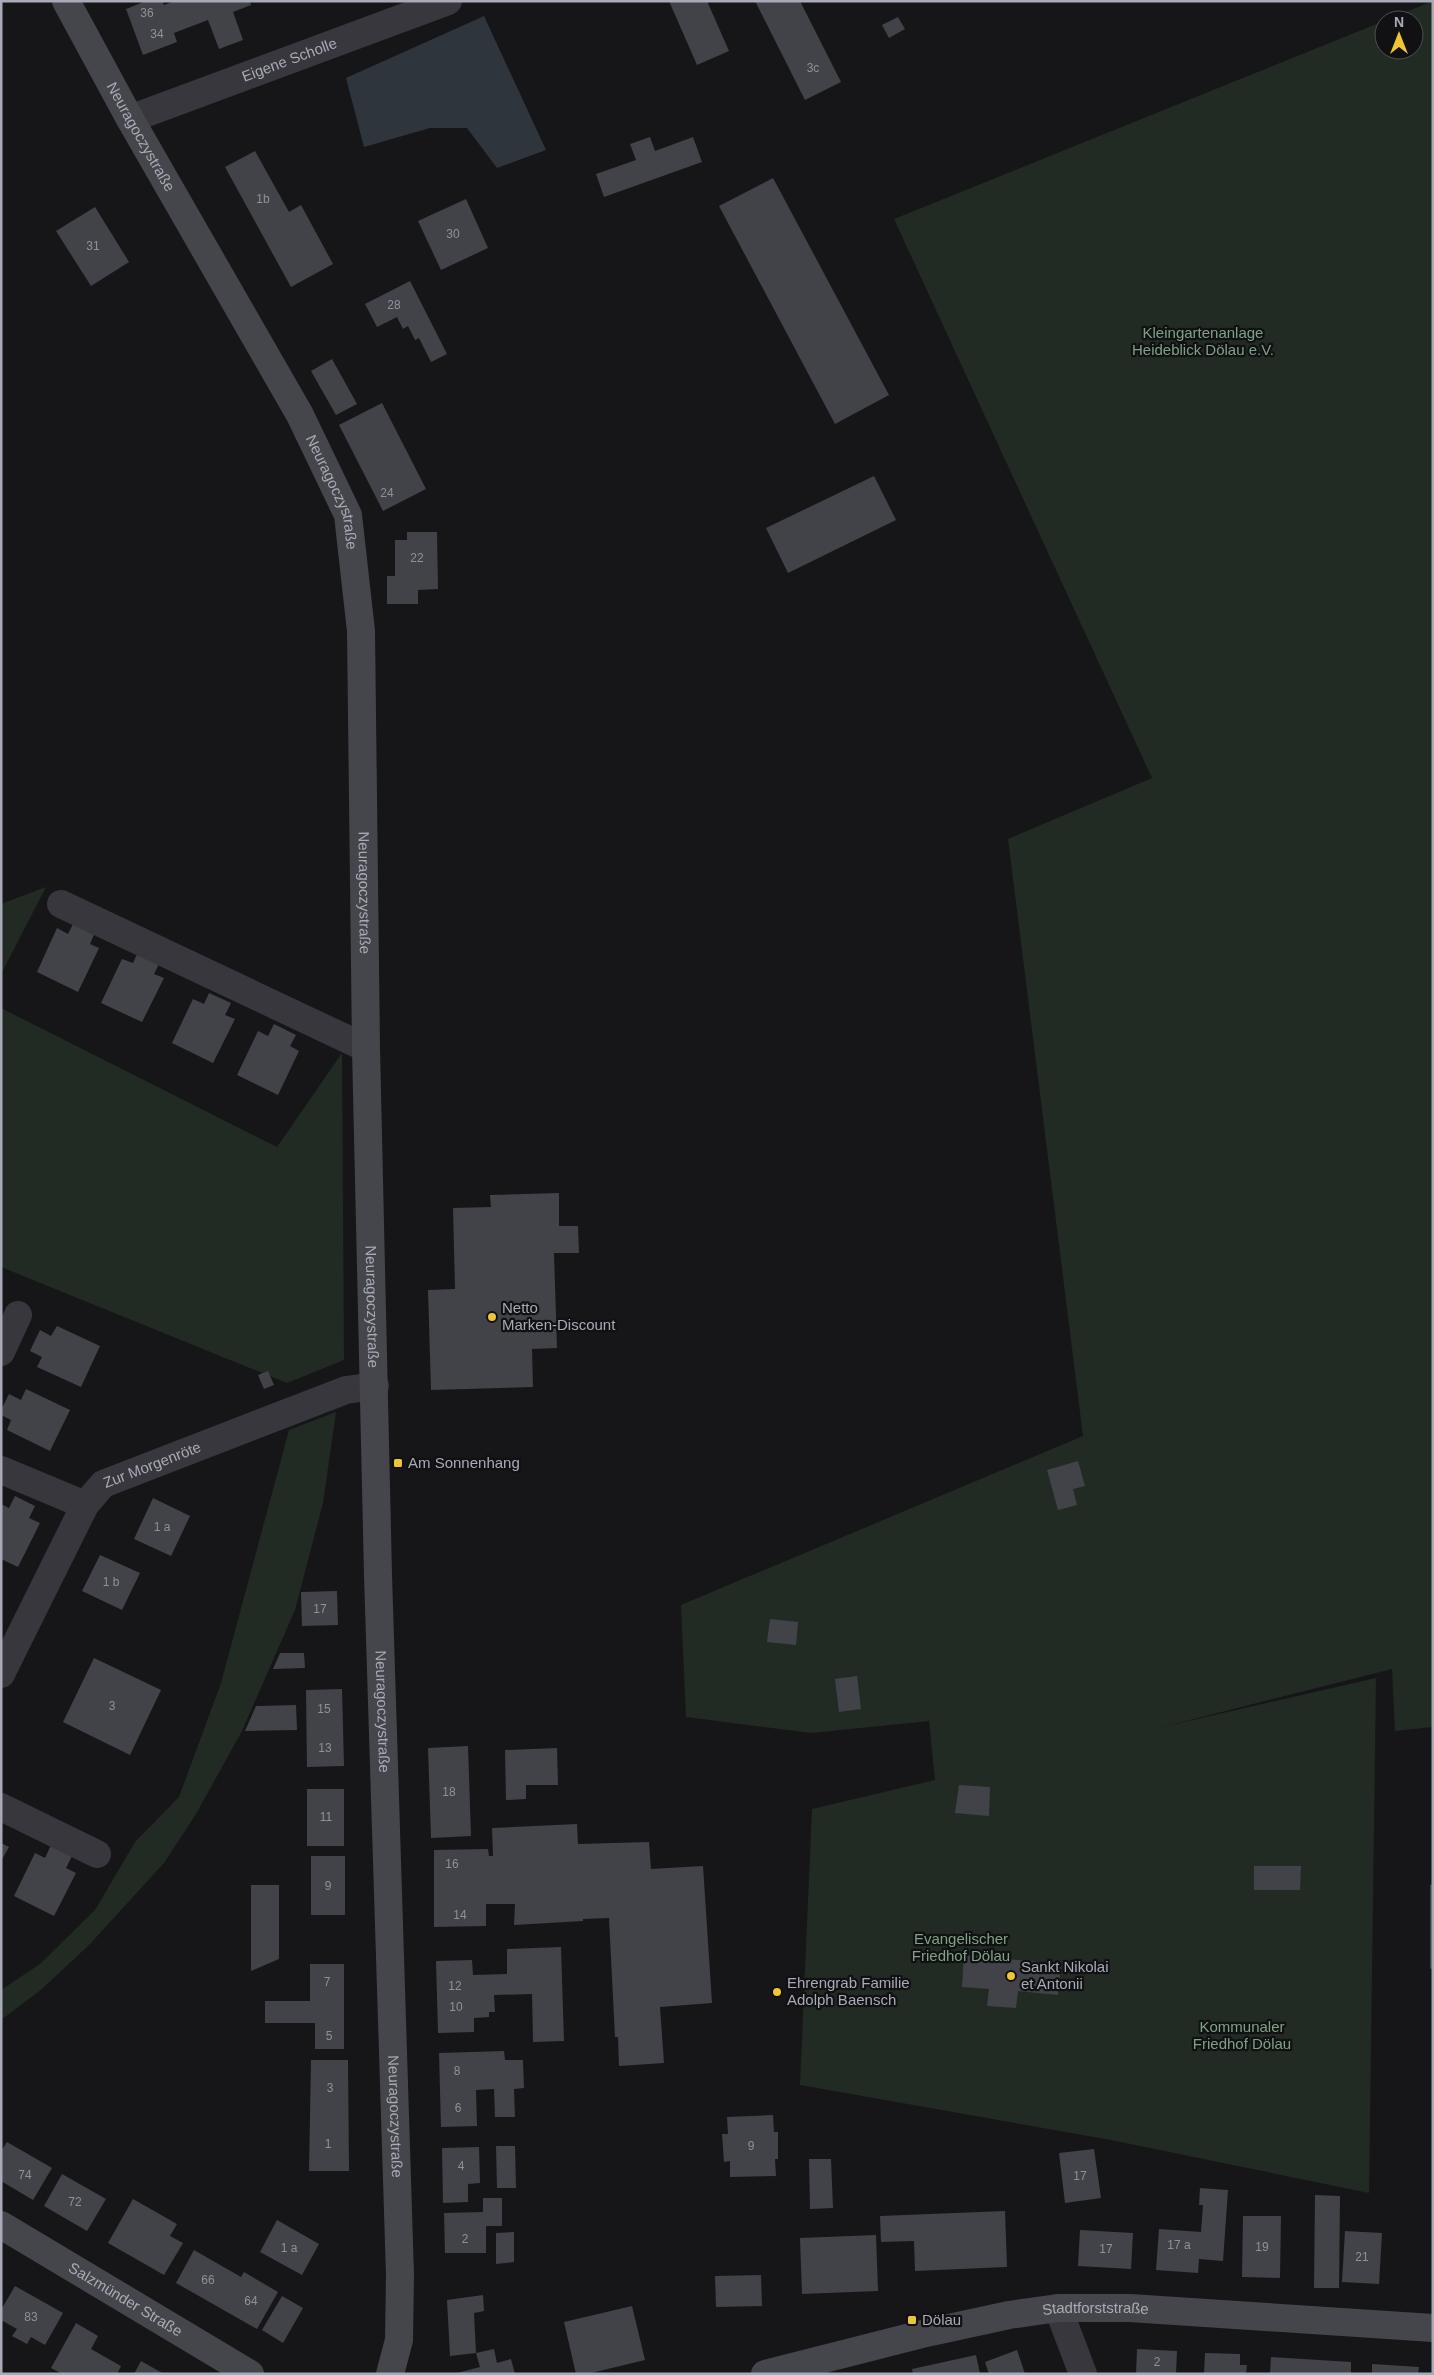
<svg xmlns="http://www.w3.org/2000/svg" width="1434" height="2375" viewBox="0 0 1434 2375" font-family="Arial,sans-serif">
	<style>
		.green { fill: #222a24 }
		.water { fill: #2e353d }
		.building { fill: #424348 }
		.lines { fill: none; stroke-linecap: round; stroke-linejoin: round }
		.street { stroke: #37373d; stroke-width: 28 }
		.secondary { stroke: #45464c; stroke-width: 28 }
		.poi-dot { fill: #efc536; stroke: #111113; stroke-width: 2 }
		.labels { text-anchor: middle; stroke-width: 4.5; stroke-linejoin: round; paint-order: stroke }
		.number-label { font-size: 12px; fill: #8e919b }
		.street-label { font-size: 15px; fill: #a8abb7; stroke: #111113 }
		.park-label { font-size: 15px; fill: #7fa285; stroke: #111113 }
		.poi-label { font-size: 15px; fill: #a8abb7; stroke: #111113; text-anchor: start }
	</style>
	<rect width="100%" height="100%" fill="#161618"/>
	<g class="green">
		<polygon points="1433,1 1433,1727 1395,1731 1392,1669 1162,1727 1376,1678 1369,2193 1111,2140 800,2085 812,1809 935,1780 929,1721 811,1733 686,1717 681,1605 1083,1436 1008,839 1152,778 894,219 1384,21 1384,50 1414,50 1414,20 1386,20"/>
		<polygon points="46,887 1,974 1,904"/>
		<polygon points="1,1008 277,1147 342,1053 344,1360 287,1383 1,1267"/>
		<polygon points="336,1412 323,1503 295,1610 242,1731 196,1814 164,1863 90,1944 42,1989 1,2020 1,1990 40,1964 95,1910 135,1842 179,1797 221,1683 289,1430"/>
	</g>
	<polygon class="water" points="484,16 546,150 497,168 467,128 430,128 364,147 346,78"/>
	<g class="building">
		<polygon points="146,1 162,1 164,5 175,1 250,1 251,5 233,12 243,40 219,49 208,20 174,33 177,42 143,55 126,9"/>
		<polygon points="669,1 707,1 729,51 697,65"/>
		<polygon points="755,1 800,1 841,82 805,100"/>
		<polygon points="898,17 905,29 889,38 882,25"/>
		<polygon points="650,137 655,151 693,137 702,162 604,197 596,174 636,160 630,144"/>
		<polygon points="255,151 289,212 301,205 333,264 291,287 225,167"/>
		<polygon points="773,178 889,395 835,424 719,206"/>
		<polygon points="466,199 488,248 441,270 418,221"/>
		<polygon points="95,207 129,262 91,286 56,231"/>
		<polygon points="410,281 447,354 431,362 419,338 415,340 408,326 403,329 397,317 377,327 365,304"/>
		<polygon points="332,359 357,404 336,415 311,371"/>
		<polygon points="382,403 426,489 383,511 339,425"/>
		<polygon points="874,476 896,520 788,573 766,528"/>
		<polygon points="407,532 437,532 438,589 418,590 418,604 387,604 387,576 395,576 395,540 407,540"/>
		<polygon points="74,922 95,932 90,944 99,948 78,992 37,972 57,928 68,934"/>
		<polygon points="138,952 160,962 154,974 164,978 142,1022 101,1003 122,959 133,963"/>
		<polygon points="209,993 231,1003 225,1015 235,1019 213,1063 172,1043 193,999 204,1004"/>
		<polygon points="274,1024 296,1035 290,1046 299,1051 278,1095 237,1075 258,1031 268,1036"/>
		<polygon points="559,1193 559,1226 578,1226 579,1253 554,1253 557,1348 532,1349 533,1387 431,1390 428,1290 455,1289 453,1208 491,1207 490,1195"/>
		<polygon points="57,1326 100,1346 81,1387 37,1367 42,1357 30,1351 40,1330 51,1336"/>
		<polygon points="268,1371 274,1385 264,1389 258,1375"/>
		<polygon points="26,1389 70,1410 50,1451 7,1430 11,1420 1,1415 1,1410 9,1394 21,1400"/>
		<polygon points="1078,1461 1085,1486 1073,1489 1077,1505 1058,1510 1047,1470"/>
		<polygon points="15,1496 35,1506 29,1518 40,1523 18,1567 1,1559 1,1504 9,1508"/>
		<polygon points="153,1498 190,1516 171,1556 134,1539"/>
		<polygon points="100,1555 140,1573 122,1610 82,1591"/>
		<polygon points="337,1591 338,1625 302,1626 301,1592"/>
		<polygon points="770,1619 798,1622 796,1645 767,1642"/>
		<polygon points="280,1653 304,1653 305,1668 273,1669"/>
		<polygon points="94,1658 161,1690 130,1755 63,1722"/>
		<polygon points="857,1676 861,1709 839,1712 835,1679"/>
		<polygon points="342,1689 344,1766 307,1767 306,1690"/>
		<polygon points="296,1705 297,1730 245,1731 256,1706"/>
		<polygon points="468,1746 471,1836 431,1838 428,1748"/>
		<polygon points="557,1748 558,1785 526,1785 526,1799 506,1800 505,1750"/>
		<polygon points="959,1785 990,1787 989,1816 955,1813"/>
		<rect x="307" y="1789" width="37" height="57"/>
		<polygon points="577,1824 578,1844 649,1842 651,1869 703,1866 712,2003 660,2007 664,2063 619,2066 618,2037 615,2037 609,1918 583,1919 583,1921 514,1925 515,1904 486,1904 486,1926 434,1927 434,1850 488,1849 489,1856 493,1856 492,1828"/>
		<polygon points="1,1843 9,1847 1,1861"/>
		<polygon points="51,1845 72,1856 66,1868 76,1873 54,1916 14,1896 35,1853 45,1858"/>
		<rect x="311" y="1856" width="34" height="59"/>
		<polygon points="1254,1866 1301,1866 1300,1890 1254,1890"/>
		<polygon points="1433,1884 1433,1968 1430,1969 1430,1885"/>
		<polygon points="251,1885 279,1885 279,1959 251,1971"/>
		<polygon points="561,1947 564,2041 533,2042 532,1994 494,1995 495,2012 489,2012 489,2017 474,2018 474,2032 438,2033 436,1961 472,1960 473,1975 507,1974 507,1949"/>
		<polygon points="964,1955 1061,1964 1058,1995 1018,1991 1016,2008 987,2006 989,1989 962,1987"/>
		<polygon points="310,1964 344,1964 344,2049 315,2049 315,2023 265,2023 265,2001 310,2001"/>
		<polygon points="504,2051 505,2060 523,2060 524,2088 514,2089 515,2117 495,2117 494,2089 476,2090 477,2126 441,2127 439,2053"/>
		<polygon points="311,2060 348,2060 349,2171 309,2171"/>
		<polygon points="773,2115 774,2132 778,2132 778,2159 775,2159 776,2176 730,2177 730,2161 724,2162 722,2134 728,2134 727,2117"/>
		<polygon points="7,2142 52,2168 33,2200 1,2181 1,2151"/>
		<polygon points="496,2146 515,2146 516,2188 497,2188"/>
		<polygon points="479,2147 480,2183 468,2184 468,2202 443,2203 442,2148"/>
		<polygon points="1094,2149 1101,2198 1065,2203 1059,2153"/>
		<polygon points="809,2159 831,2159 833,2208 810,2209"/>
		<polygon points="62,2174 106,2199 87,2231 44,2206"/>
		<polygon points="1200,2188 1228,2190 1223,2261 1199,2259 1198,2273 1156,2270 1159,2229 1201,2232 1203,2205 1199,2205"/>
		<polygon points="1315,2195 1340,2196 1339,2288 1314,2288"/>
		<polygon points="483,2198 502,2198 502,2226 486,2226 486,2253 445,2253 444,2213 483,2212"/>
		<polygon points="133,2199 177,2224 170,2236 183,2243 164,2275 108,2243"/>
		<polygon points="1005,2211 1007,2267 915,2271 914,2241 881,2242 880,2216"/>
		<polygon points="1243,2216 1281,2216 1280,2278 1242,2277"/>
		<polygon points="277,2220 319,2244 302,2275 260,2252"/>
		<polygon points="1080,2230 1133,2233 1131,2269 1078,2266"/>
		<polygon points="1345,2231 1382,2233 1379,2284 1342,2282"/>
		<polygon points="514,2232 514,2262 496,2264 496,2233"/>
		<polygon points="876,2235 878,2291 802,2294 800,2238"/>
		<polygon points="194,2250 241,2277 244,2272 278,2292 257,2329 176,2283"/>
		<polygon points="761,2275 762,2306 716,2307 715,2276"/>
		<polygon points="15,2286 63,2313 45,2345 31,2337 27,2344 12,2336 17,2329 1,2320 1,2310"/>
		<polygon points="483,2295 484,2311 474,2313 476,2353 494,2349 497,2363 511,2359 515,2374 453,2374 480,2367 476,2353 450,2356 447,2300"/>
		<polygon points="282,2296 303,2308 283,2343 262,2330"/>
		<polygon points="632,2306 645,2360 587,2374 576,2374 564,2322"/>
		<polygon points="76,2323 98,2336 91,2349 121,2366 117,2374 62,2374 51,2368"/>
		<polygon points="1137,2349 1177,2351 1176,2374 1136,2374"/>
		<polygon points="1017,2350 1025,2374 989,2374 985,2362"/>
		<polygon points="1205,2353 1240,2354 1240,2365 1247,2365 1246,2374 1204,2374"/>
		<polygon points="976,2355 980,2374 913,2374 912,2369"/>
		<polygon points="1271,2357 1351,2362 1351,2374 1270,2374"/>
		<polygon points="141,2361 164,2374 134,2374"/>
		<polygon points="1372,2364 1419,2367 1418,2374 1372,2374"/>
	</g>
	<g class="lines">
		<g class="street">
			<path id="s1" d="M 130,119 L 448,1"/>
			<polyline points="61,904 366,1048"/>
			<polyline points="1,1352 18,1315"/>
			<polyline points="1,1470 85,1505"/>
			<path id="s2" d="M 1,1674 L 85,1505 L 103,1484 L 346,1390 L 375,1386"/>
			<polyline points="1,1807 97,1854"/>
			<polyline points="1058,2308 1083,2374"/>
		</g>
		<g class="secondary">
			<path id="s3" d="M 66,1 L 130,119 L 300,415 L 348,515 L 361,631 L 366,1048 L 378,1575 L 400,2275 L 399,2340 L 390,2374"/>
			<path id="s4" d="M 1,2225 L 250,2374"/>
			<path id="s5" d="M 765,2374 L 926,2333 L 1009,2315 L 1058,2308 L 1130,2308 L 1433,2328"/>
		</g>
	</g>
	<g class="poi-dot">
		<circle cx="492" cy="1317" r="5"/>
		<rect x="393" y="1458" width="10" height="10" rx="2.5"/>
		<circle cx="1011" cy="1976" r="5"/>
		<circle cx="777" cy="1992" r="5"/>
		<rect x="907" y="2315" width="10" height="10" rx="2.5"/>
	</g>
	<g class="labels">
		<g class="number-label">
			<text x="147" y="17">36</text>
			<text x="157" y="38">34</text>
			<text x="813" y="72">3c</text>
			<text x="263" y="203">1b</text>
			<text x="453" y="238">30</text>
			<text x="93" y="250">31</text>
			<text x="394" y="309">28</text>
			<text x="387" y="497">24</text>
			<text x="417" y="562">22</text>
			<text x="162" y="1531">1 a</text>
			<text x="111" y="1586">1 b</text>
			<text x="320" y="1613">17</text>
			<text x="112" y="1710">3</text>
			<text x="324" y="1713">15</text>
			<text x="325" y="1752">13</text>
			<text x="449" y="1796">18</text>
			<text x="326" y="1821">11</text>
			<text x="452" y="1868">16</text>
			<text x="328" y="1890">9</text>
			<text x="460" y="1919">14</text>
			<text x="327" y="1986">7</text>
			<text x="455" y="1990">12</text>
			<text x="456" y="2011">10</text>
			<text x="329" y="2040">5</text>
			<text x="457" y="2075">8</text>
			<text x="330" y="2092">3</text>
			<text x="458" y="2112">6</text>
			<text x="328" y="2148">1</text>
			<text x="751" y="2150">9</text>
			<text x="461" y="2170">4</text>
			<text x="25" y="2179">74</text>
			<text x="1080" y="2180">17</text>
			<text x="75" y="2206">72</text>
			<text x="465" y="2243">2</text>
			<text x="1179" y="2249">17 a</text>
			<text x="1262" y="2251">19</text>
			<text x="289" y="2252">1 a</text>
			<text x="1106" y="2253">17</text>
			<text x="1362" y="2261">21</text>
			<text x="208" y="2284">66</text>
			<text x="251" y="2305">64</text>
			<text x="31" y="2321">83</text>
			<text x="1157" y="2366">2</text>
		</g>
		<g class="street-label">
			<text dy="5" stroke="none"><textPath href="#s1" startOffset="170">Eigene Scholle</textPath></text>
			<text dy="5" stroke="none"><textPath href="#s3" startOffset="155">Neuragoczystraße</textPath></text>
			<text dy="5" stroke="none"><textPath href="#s3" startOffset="560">Neuragoczystraße</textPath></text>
			<text dy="5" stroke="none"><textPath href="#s3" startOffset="965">Neuragoczystraße</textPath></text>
			<text dy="5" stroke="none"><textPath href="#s3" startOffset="1379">Neuragoczystraße</textPath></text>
			<text dy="5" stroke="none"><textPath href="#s2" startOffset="269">Zur Morgenröte</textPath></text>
			<text dy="5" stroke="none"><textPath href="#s3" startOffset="1784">Neuragoczystraße</textPath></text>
			<text dy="5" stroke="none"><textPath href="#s3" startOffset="2189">Neuragoczystraße</textPath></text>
			<text dy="5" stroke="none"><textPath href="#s4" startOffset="145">Salzmünder Straße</textPath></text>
			<text dy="5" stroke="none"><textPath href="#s5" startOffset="338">Stadtforststraße</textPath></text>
		</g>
		<g class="park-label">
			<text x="1203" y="338">Kleingartenanlage<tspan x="1203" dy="17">Heideblick Dölau e.V.</tspan></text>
			<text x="961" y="1944">Evangelischer<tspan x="961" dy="17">Friedhof Dölau</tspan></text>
			<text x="1242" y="2032">Kommunaler<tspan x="1242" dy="17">Friedhof Dölau</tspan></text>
		</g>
		<g class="poi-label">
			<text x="502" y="1313">Netto<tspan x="502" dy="17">Marken-Discount</tspan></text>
			<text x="408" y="1468">Am Sonnenhang</text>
			<text x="1021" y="1972">Sankt Nikolai<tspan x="1021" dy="17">et Antonii</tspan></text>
			<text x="787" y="1988">Ehrengrab Familie<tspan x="787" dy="17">Adolph Baensch</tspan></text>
			<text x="922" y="2325">Dölau</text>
		</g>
	</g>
	<rect width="1434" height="2375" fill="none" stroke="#a8abb7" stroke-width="5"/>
	<g transform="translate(1399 35)"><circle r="24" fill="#111113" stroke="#4d4f55"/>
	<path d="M0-4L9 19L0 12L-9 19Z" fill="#efc536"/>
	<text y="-8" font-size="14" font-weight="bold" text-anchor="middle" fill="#a8abb7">N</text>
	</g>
</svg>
